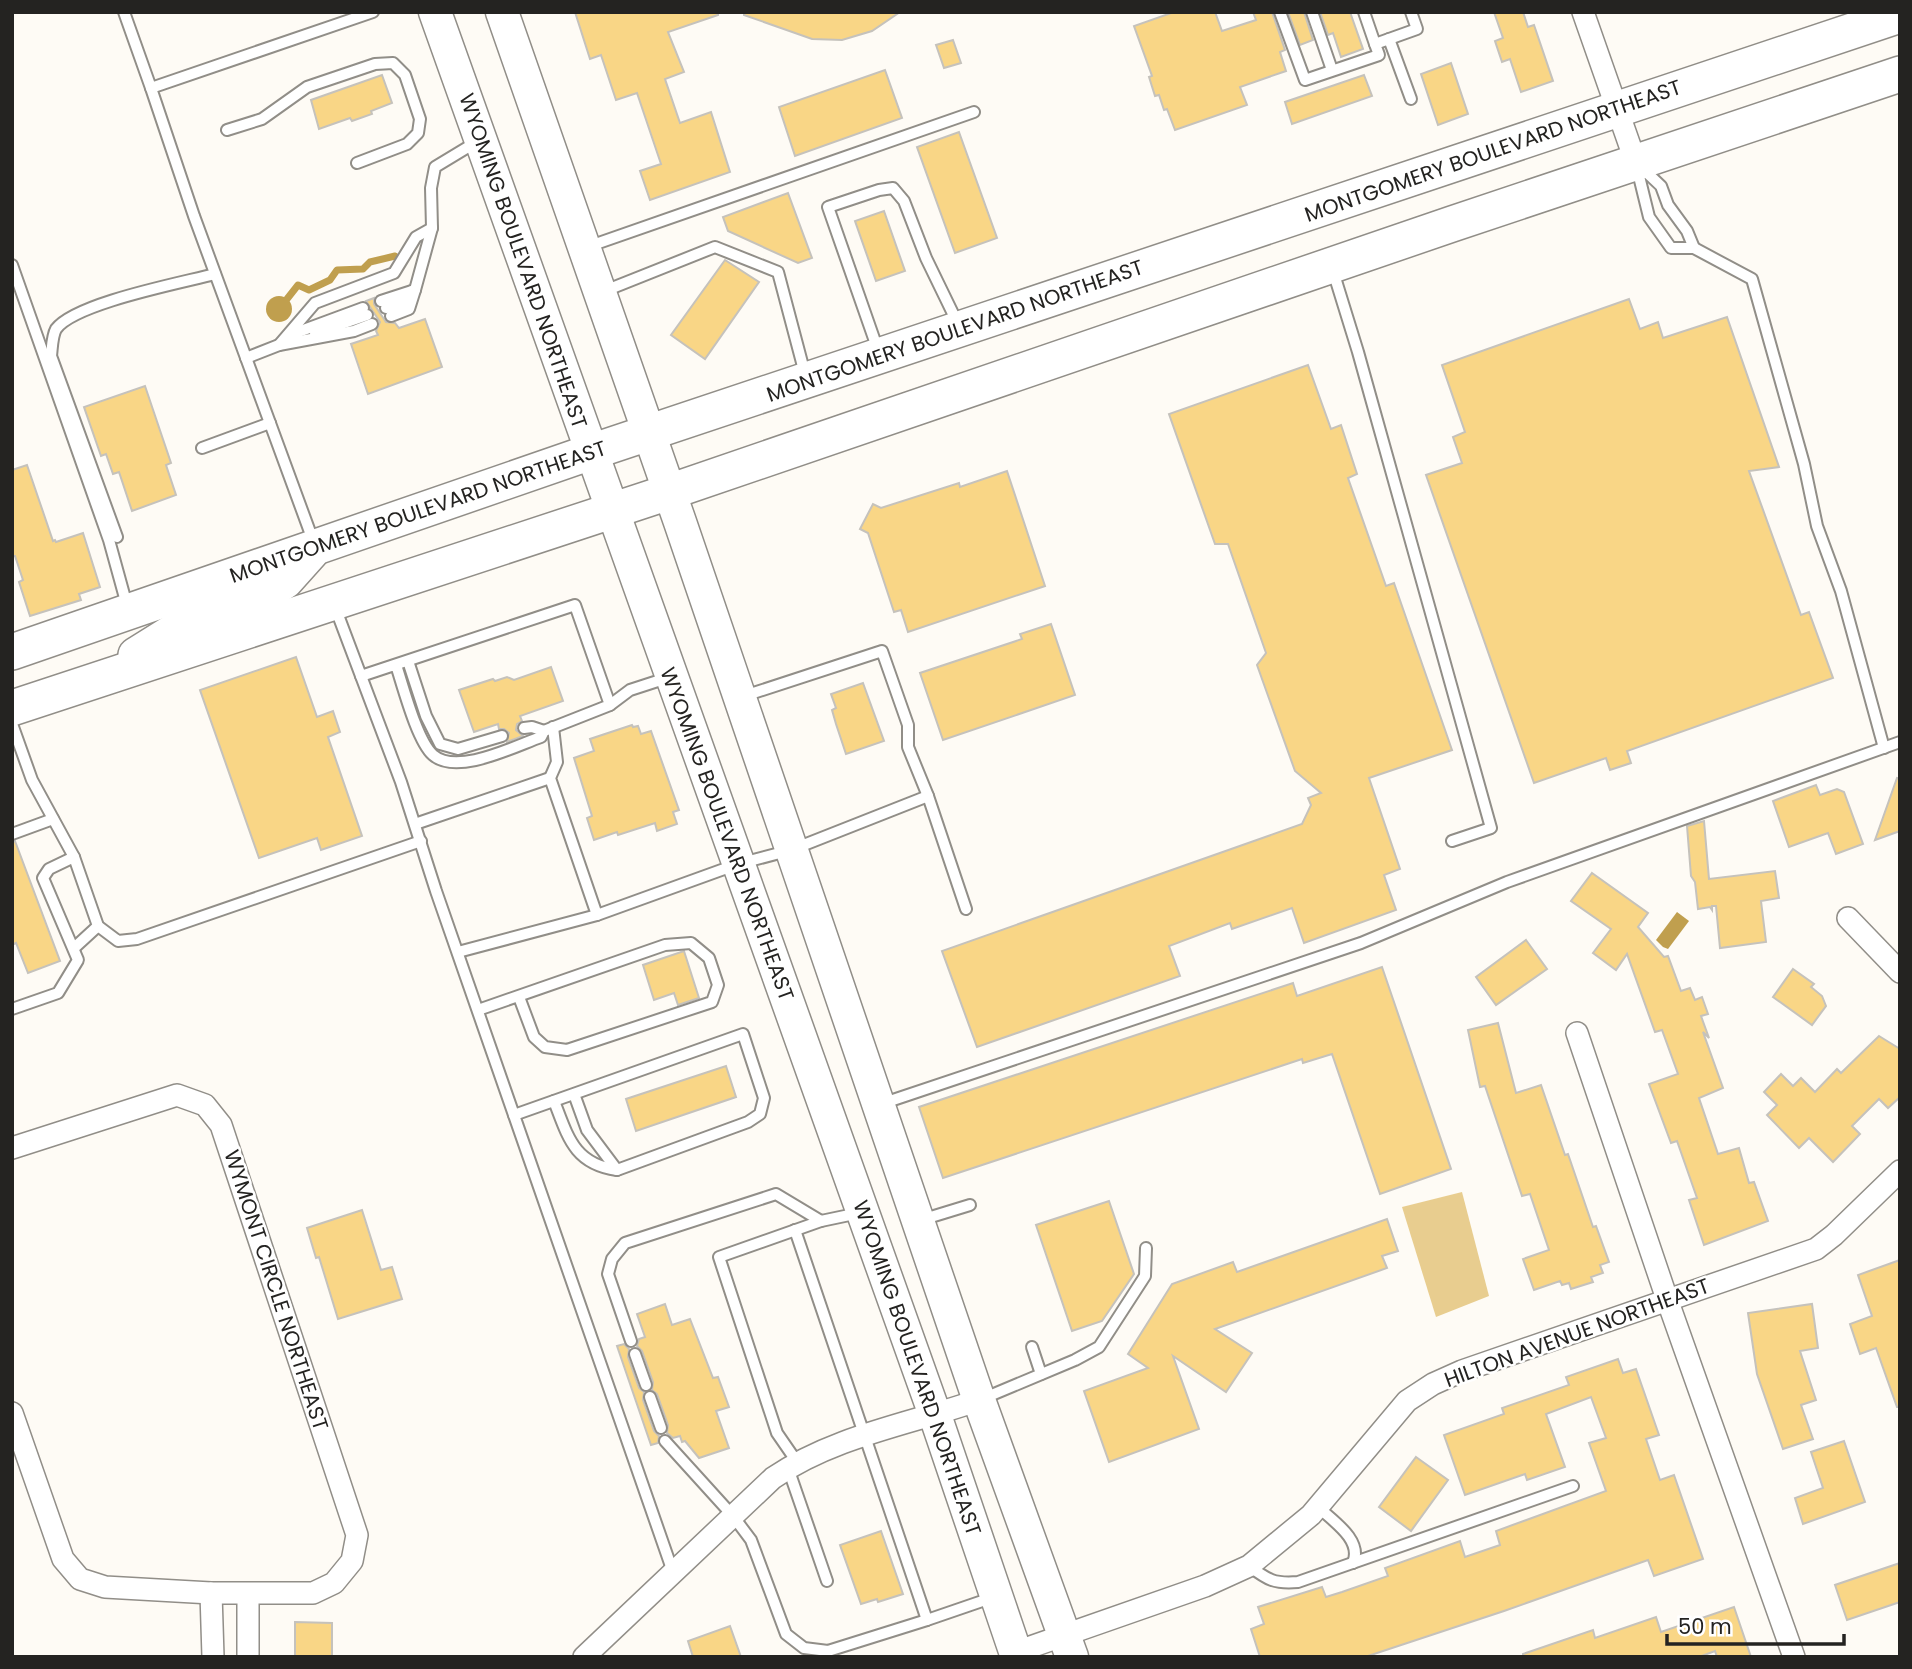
<svg xmlns="http://www.w3.org/2000/svg" width="1912" height="1669" viewBox="0 0 1912 1669" font-family="Poppins,sans-serif">
	<style>
		.green { fill: #e8cd8f }
		.water { fill: #c09f4e }
		.lines { fill: none; stroke-linecap: round; stroke-linejoin: round }
		.stream { stroke: #c09f4e; stroke-width: 7 }
		.building { fill: #f9d686; stroke: #c5c2bc; stroke-width: 2 }
		.lane-casing { stroke: #918e88; stroke-width: 14 }
		.street-casing { stroke: #918e88; stroke-width: 24 }
		.secondary-casing { stroke: #918e88; stroke-width: 35 }
		.primary-casing { stroke: #918e88; stroke-width: 38 }
		.lane { stroke: #fff; stroke-width: 10 }
		.street { stroke: #fff; stroke-width: 21 }
		.secondary { stroke: #fff; stroke-width: 32 }
		.primary { stroke: #fff; stroke-width: 35 }
		.labels { text-anchor: middle; stroke-width: 5; stroke-linejoin: round; paint-order: stroke }
		.street-label { font-size: 21px; fill: #242321; stroke: #fff }
	</style>
	<rect width="100%" height="100%" fill="#fefbf5"/>
	<polygon class="green" points="1462,1192 1489,1296 1436,1317 1402,1207"/>
	<g class="water">
		<circle cx="279" cy="309" r="13"/>
		<polygon points="1677,912 1689,921 1668,949 1663,947 1656,940"/>
	</g>
	<g class="lines">
		<polyline class="stream" points="287,299 298,285 309,290 330,280 337,270 363,269 370,262 395,256"/>
	</g>
	<g class="building">
		<polygon points="575,12 718,12 718,15 668,32 684,72 665,79 680,123 711,112 730,172 650,200 640,171 661,164 637,93 616,100 601,55 590,59"/>
		<polygon points="744,12 900,12 872,31 842,40 812,39 744,15"/>
		<polygon points="1174,12 1215,12 1222,31 1256,20 1253,12 1272,12 1285,50 1280,52 1286,71 1240,87 1247,105 1175,130 1167,109 1164,110 1159,95 1155,96 1149,77 1152,76 1134,26"/>
		<polygon points="1288,12 1304,12 1313,40 1300,45"/>
		<polygon points="1320,12 1350,12 1363,49 1341,57 1333,33 1328,35"/>
		<polygon points="1494,12 1523,12 1528,27 1534,25 1553,81 1521,92 1510,59 1502,62 1495,41 1503,38"/>
		<polygon points="953,40 961,63 944,68 936,45"/>
		<polygon points="1451,63 1468,114 1438,125 1421,74"/>
		<polygon points="885,70 902,118 795,156 779,107"/>
		<polygon points="382,75 392,103 371,111 372,114 352,121 350,118 319,129 311,100"/>
		<polygon points="1364,75 1372,96 1292,124 1285,102"/>
		<polygon points="959,132 997,238 955,253 917,147"/>
		<polygon points="788,193 812,258 798,263 728,231 723,217"/>
		<polygon points="884,211 905,271 876,281 855,221"/>
		<polygon points="725,260 759,282 705,359 671,335"/>
		<polygon points="374,298 374,304 386,322 395,323 399,328 425,319 442,367 368,394 351,344 378,335 376,331 380,322 366,301"/>
		<polygon points="1629,299 1640,329 1658,322 1663,338 1727,317 1779,467 1749,471 1801,615 1809,612 1833,678 1627,751 1631,763 1610,770 1606,758 1534,783 1426,475 1462,463 1453,437 1465,432 1442,365"/>
		<polygon points="1308,365 1331,429 1341,425 1357,474 1348,478 1386,586 1394,583 1452,750 1369,778 1400,869 1384,875 1396,910 1304,943 1292,908 1232,929 1230,923 1169,946 1180,976 977,1047 942,951 1302,824 1311,805 1308,798 1321,793 1295,771 1257,665 1266,653 1228,544 1215,544 1169,414"/>
		<polygon points="145,386 171,463 166,465 176,495 132,511 119,472 113,474 106,454 101,456 84,407"/>
		<polygon points="27,465 53,541 55,540 56,542 83,533 100,587 79,594 81,600 30,616 19,582 23,580 15,556 12,556 12,470"/>
		<polygon points="1007,471 1045,586 908,632 901,610 894,612 868,533 860,529 873,504 881,508 959,483 960,487"/>
		<polygon points="1051,624 1075,695 943,740 920,673 1022,639 1020,634"/>
		<polygon points="296,657 317,717 333,711 340,732 328,737 362,836 321,850 317,838 259,858 200,690"/>
		<polygon points="551,667 563,701 520,716 522,721 517,724 516,730 523,736 507,742 509,733 504,729 499,729 498,724 474,732 459,690 493,679 495,681 507,677 514,680"/>
		<polygon points="863,683 884,741 846,754 836,724 832,710 836,708 831,694"/>
		<polygon points="632,725 633,727 638,726 641,734 651,731 679,810 673,812 677,824 657,831 655,823 618,835 617,832 594,840 587,818 592,816 574,758 594,751 590,739"/>
		<polygon points="1897,778 1900,779 1900,831 1875,840"/>
		<polygon points="1816,785 1820,795 1837,789 1844,792 1863,844 1836,854 1828,833 1789,847 1773,801"/>
		<polygon points="1704,821 1709,879 1775,871 1779,898 1761,901 1766,942 1720,948 1716,906 1712,906 1712,910 1710,907 1698,909 1695,882 1691,876 1687,826"/>
		<polygon points="15,841 60,961 28,973 16,943 12,945 12,842"/>
		<polygon points="1592,873 1648,913 1638,927 1664,957 1668,956 1681,991 1690,988 1695,1000 1702,997 1708,1014 1701,1016 1709,1038 1703,1032 1723,1088 1699,1098 1718,1154 1739,1148 1749,1183 1754,1182 1768,1221 1704,1245 1689,1200 1697,1198 1677,1141 1671,1143 1649,1084 1678,1074 1662,1030 1655,1032 1627,954 1616,970 1593,953 1611,929 1571,901"/>
		<polygon points="1526,940 1547,969 1496,1005 1476,977"/>
		<polygon points="684,951 699,998 678,1005 674,993 654,1000 643,965"/>
		<polygon points="1382,967 1451,1169 1380,1194 1332,1054 1303,1063 1302,1059 943,1178 919,1107 1293,983 1297,996"/>
		<polygon points="1793,969 1814,984 1811,987 1822,996 1826,1006 1812,1025 1773,997"/>
		<polygon points="1498,1023 1516,1093 1541,1085 1565,1155 1568,1154 1593,1227 1596,1226 1609,1262 1600,1265 1603,1273 1591,1277 1593,1282 1571,1289 1569,1283 1562,1285 1560,1281 1534,1290 1523,1259 1549,1250 1530,1194 1522,1196 1485,1086 1480,1087 1468,1030"/>
		<polygon points="1879,1036 1900,1049 1900,1097 1888,1108 1879,1099 1852,1126 1860,1134 1833,1162 1809,1138 1799,1148 1767,1115 1777,1105 1764,1092 1781,1074 1793,1086 1801,1078 1815,1092 1837,1069 1841,1073"/>
		<polygon points="726,1066 736,1097 636,1131 626,1099"/>
		<polygon points="1109,1201 1134,1274 1102,1321 1072,1331 1036,1225"/>
		<polygon points="362,1210 381,1270 392,1267 402,1299 338,1319 319,1257 316,1258 307,1228"/>
		<polygon points="1387,1219 1398,1251 1382,1256 1387,1268 1215,1329 1252,1353 1226,1392 1173,1356 1199,1429 1109,1462 1084,1391 1148,1368 1128,1354 1172,1284 1233,1262 1237,1272"/>
		<polygon points="1900,1260 1900,1407 1897,1407 1876,1348 1860,1354 1850,1324 1872,1316 1858,1275"/>
		<polygon points="665,1304 672,1325 690,1319 713,1378 718,1377 729,1407 716,1411 729,1448 699,1458 685,1441 682,1442 680,1436 673,1438 667,1433 668,1425 657,1394 652,1390 653,1382 642,1351 637,1346 639,1339 645,1337 637,1314"/>
		<polygon points="1812,1304 1818,1348 1800,1351 1816,1400 1801,1405 1813,1439 1783,1449 1757,1374 1748,1313"/>
		<polygon points="624,1344 629,1349 628,1357 639,1388 644,1392 643,1400 654,1431 659,1436 658,1443 651,1445 617,1346"/>
		<polygon points="1618,1359 1623,1373 1636,1369 1659,1435 1646,1439 1660,1480 1674,1475 1703,1559 1654,1576 1648,1560 1504,1611 1365,1657 1260,1657 1251,1629 1264,1624 1258,1607 1322,1587 1326,1597 1342,1592 1388,1576 1385,1568 1460,1541 1465,1557 1500,1545 1496,1531 1606,1491 1589,1443 1606,1438 1591,1397 1546,1414 1565,1467 1527,1480 1525,1474 1465,1495 1444,1435 1504,1414 1502,1408 1569,1385 1566,1377"/>
		<polygon points="1844,1441 1865,1502 1803,1524 1795,1498 1823,1488 1811,1452"/>
		<polygon points="1416,1457 1448,1480 1411,1531 1379,1507"/>
		<polygon points="881,1531 903,1594 878,1602 877,1599 861,1604 840,1545"/>
		<polygon points="1900,1563 1900,1602 1847,1620 1835,1585"/>
		<polygon points="1734,1607 1751,1657 1717,1657 1715,1651 1699,1657 1523,1657 1523,1654 1593,1630 1595,1638 1656,1617 1661,1632"/>
		<polygon points="295,1622 332,1623 332,1657 295,1657"/>
		<polygon points="730,1626 741,1657 693,1657 688,1641"/>
	</g>
	<g class="lines">
		<defs>
			<g id="lane">
				<polyline points="124,12 151,88"/>
				<polyline points="1280,12 1305,80 1379,55 1375,44 1417,29 1411,12"/>
				<polyline points="1312,12 1332,70"/>
				<polyline points="1364,12 1375,44"/>
				<polyline points="1389,39 1411,99"/>
				<polyline points="227,130 262,119 307,87 375,64 393,63 405,75 420,119 418,133 407,144 357,163"/>
				<polyline points="1641,167 1661,186 1668,205 1687,231 1694,248"/>
				<polyline points="1637,168 1649,217 1671,248 1694,248 1752,279 1804,464 1817,526 1841,591 1884,748"/>
				<polyline points="587,247 974,112"/>
				<polyline points="12,265 109,540 128,609"/>
				<polyline points="1333,271 1358,352 1491,828 1452,841"/>
				<polyline points="602,292 715,247 778,272 805,374"/>
				<polyline points="381,301 415,290 432,228"/>
				<polyline points="386,308 402,302 412,291"/>
				<polyline points="391,316 409,309 415,290"/>
				<polyline points="315,333 367,315"/>
				<polyline points="290,335 363,308"/>
				<polyline points="279,345 354,331 372,324"/>
				<polyline points="878,350 828,207 879,190 893,188 904,201 926,258 959,326"/>
				<polyline points="246,358 279,345 315,303 394,273 416,237 432,228 431,188 435,167 478,141"/>
				<polyline points="202,448 270,423"/>
				<path d="M 117,537 L 51,356 C 52,348 52,336 56,329 C 75,303 181,283 215,274"/>
				<polyline points="314,543 194,216 151,88 373,12"/>
				<polyline points="335,607 401,782 436,891 673,1572"/>
				<polyline points="408,661 426,716 440,744 458,749 502,736"/>
				<path d="M 361,676 L 575,605 L 610,705 L 544,731 L 541,737 C 515,746 457,776 433,755 C 417,741 403,686 396,665"/>
				<polyline points="741,697 882,651 908,725 908,747 928,796 966,909"/>
				<polyline points="610,705 630,690 670,677"/>
				<polyline points="12,724 32,780 74,857 98,926 118,941 137,939 421,841"/>
				<polyline points="553,727 557,762 550,778 597,915"/>
				<polyline points="524,728 532,727 544,731"/>
				<polyline points="415,824 550,778"/>
				<polyline points="12,834 53,819"/>
				<polyline points="74,948 98,926"/>
				<polyline points="458,952 597,915 738,864 791,850 928,796"/>
				<polyline points="12,1009 58,993 78,960 43,878 49,869 74,857"/>
				<polyline points="478,1010 665,945 691,943 709,958 718,985 712,1002 567,1050 545,1047 534,1037 519,997"/>
				<path d="M 554,1101 C 568,1137 574,1164 617,1170"/>
				<polyline points="881,1104 1361,943 1507,882 1900,742"/>
				<polyline points="514,1115 743,1034 764,1098 760,1114 748,1122 617,1170 587,1130 574,1094"/>
				<polyline points="921,1220 970,1205"/>
				<polyline points="795,1230 927,1620 994,1597"/>
				<polyline points="631,1341 608,1274 612,1259 625,1243 776,1194 821,1221"/>
				<polyline points="1032,1347 1041,1374"/>
				<polyline points="635,1354 646,1385"/>
				<polyline points="650,1397 661,1428"/>
				<polyline points="982,1399 1075,1360 1099,1347 1145,1276 1146,1248"/>
				<polyline points="665,1441 733,1516 751,1540 786,1634 804,1648 828,1651 927,1620"/>
				<polyline points="797,1462 777,1433 719,1257 821,1221 859,1213"/>
				<polyline points="788,1468 827,1581"/>
				<path d="M 1318,1507 C 1333,1521 1363,1540 1353,1563"/>
				<path d="M 1249,1566 C 1268,1580 1274,1584 1298,1582 L 1573,1486"/>
			</g>
			<g id="street">
				<polyline points="1583,12 1636,163"/>
				<polyline points="1848,918 1900,972"/>
				<polyline points="1577,1033 1667,1299 1794,1657"/>
				<polyline points="12,1148 177,1095 205,1105 221,1125 357,1535 352,1561 334,1583 313,1593 211,1593 105,1587 80,1579 63,1559 12,1413"/>
				<polyline points="211,1593 213,1657"/>
				<polyline points="248,1594 248,1657"/>
				<polyline points="1016,1652 1205,1586 1249,1566 1311,1515 1407,1401 1433,1384 1462,1371 1816,1249 1834,1235 1900,1171"/>
				<path d="M 584,1657 L 773,1478 C 834,1436 910,1424 979,1400"/>
			</g>
			<g id="secondary">
				<polyline points="435,12 935,1415 1017,1657"/>
				<polyline points="502,12 680,522 979,1400 1072,1657"/>
			</g>
			<g id="primary">
				<polyline points="12,652 591,452 1900,15"/>
				<polyline points="136,655 192,620 264,595 285,581 311,552"/>
				<polyline points="12,708 669,492 1452,224 1900,74"/>
			</g>
		</defs>
		<use href="#lane" class="lane-casing"/>
		<use href="#street" class="street-casing"/>
		<use href="#secondary" class="secondary-casing"/>
		<use href="#primary" class="primary-casing"/>
		<use href="#lane" class="lane"/>
		<use href="#street" class="street"/>
		<use href="#secondary" class="secondary"/>
		<use href="#primary" class="primary"/>
	</g>
	<g class="labels">
		<g class="street-label">
			<text transform="translate(1493 151) rotate(-19)" y="7">MONTGOMERY BOULEVARD NORTHEAST</text>
			<text transform="translate(523 261) rotate(71)" y="7">WYOMING BOULEVARD NORTHEAST</text>
			<text transform="translate(955 331) rotate(-19)" y="7">MONTGOMERY BOULEVARD NORTHEAST</text>
			<text transform="translate(418 512) rotate(-19)" y="7">MONTGOMERY BOULEVARD NORTHEAST</text>
			<text transform="translate(727 834) rotate(70)" y="7">WYOMING BOULEVARD NORTHEAST</text>
			<text transform="translate(276 1290) rotate(72)" y="7">WYMONT CIRCLE NORTHEAST</text>
			<text transform="translate(1577 1333) rotate(-20)" y="7">HILTON AVENUE NORTHEAST</text>
			<text transform="translate(917 1368) rotate(71)" y="7">WYOMING BOULEVARD NORTHEAST</text>
		</g>
	</g>
	<rect width="1912" height="1669" fill="none" stroke="#242321" stroke-width="28"/>
	<path d="M1667 1634v10h177v-10" fill="none" stroke="#242321" stroke-width="3.5"/>
	<text x="1678" y="1634" font-size="21" fill="#242321" stroke="#ffffff" stroke-width="5" paint-order="stroke">50 m</text>
</svg>
